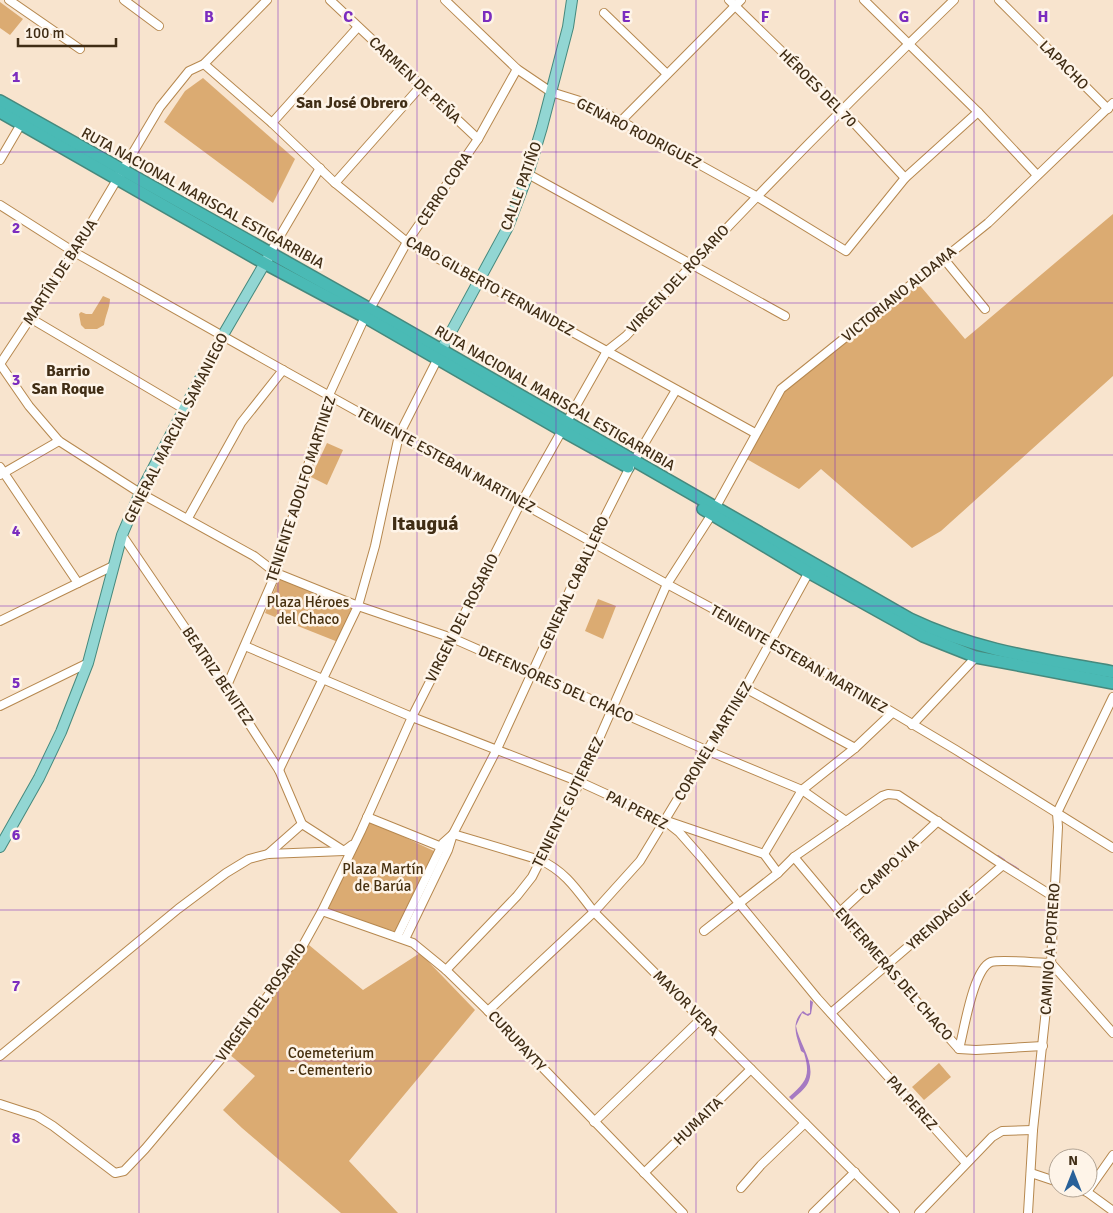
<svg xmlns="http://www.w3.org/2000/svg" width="1113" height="1213" viewBox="0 0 1113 1213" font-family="Signika,sans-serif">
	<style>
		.green { fill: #dbab72 }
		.water { fill: #a67ac2 }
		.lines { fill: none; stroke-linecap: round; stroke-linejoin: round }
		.stream { stroke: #a67ac2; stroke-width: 2 }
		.minor-casing { stroke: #b6884f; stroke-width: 10 }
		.major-casing { stroke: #46897d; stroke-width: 12 }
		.highway-casing { stroke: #46897d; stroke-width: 14 }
		.minor { stroke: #fff; stroke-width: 8 }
		.major { stroke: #92d6d3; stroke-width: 10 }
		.highway { stroke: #4abab5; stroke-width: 11 }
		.grid { fill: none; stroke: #7b2cbf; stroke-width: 1; stroke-opacity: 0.55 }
		.labels { text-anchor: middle; stroke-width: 5; stroke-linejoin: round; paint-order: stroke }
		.street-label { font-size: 15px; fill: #402d15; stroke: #fef4e8 }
		.park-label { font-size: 15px; fill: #47300f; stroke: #fef4e8 }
		.neighbourhood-label { font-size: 16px; font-weight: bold; fill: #402d15; stroke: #fef4e8 }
		.district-label { font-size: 20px; font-weight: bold; fill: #402d15; stroke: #fef4e8 }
		.grid-label { font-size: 16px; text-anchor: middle; font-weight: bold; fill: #7b2cbf; stroke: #fef4e8; stroke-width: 5; stroke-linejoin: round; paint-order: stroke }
	</style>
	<rect width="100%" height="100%" fill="#f8e4ce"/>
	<g class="green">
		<polygon points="0,2 23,19 10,35 0,28"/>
		<polygon points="203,78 295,159 273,203 164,122 185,91"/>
		<polygon points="1113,214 1113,376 941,531 912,548 821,469 799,489 745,458 783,388 917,282 965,339"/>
		<path d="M 103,296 L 110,299 C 110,307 105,317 104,325 L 97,329 L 85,329 L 81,325 L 79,314 L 81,312 L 86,314 L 92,314 Z"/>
		<polygon points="327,443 343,450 327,485 311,477"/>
		<polygon points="279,579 352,607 338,642 265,613"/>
		<polygon points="598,599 616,606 603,639 585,631"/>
		<polygon points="368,820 436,852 397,932 324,910"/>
		<polygon points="309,945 363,990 420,953 475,1010 349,1161 398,1213 341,1213 242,1128 223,1110 255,1076 229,1054"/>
		<polygon points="939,1063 951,1077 924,1100 912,1087"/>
	</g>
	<path class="water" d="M 810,1000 L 813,1002 L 811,1014 L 808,1016 L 802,1013 L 796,1026 C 799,1044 817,1064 808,1083 C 805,1089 797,1095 792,1100 L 789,1097 C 806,1082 811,1076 804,1053 L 801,1051 C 797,1037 790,1023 803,1011 L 807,1014 L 810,1013 Z"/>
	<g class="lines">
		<g class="stream">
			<polyline points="998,856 1004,860"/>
			<polyline points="1003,860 1018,869"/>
		</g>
		<defs>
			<g id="minor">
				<polyline points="9,0 80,49"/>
				<polyline points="124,0 159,26"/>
				<polyline points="330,0 478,139"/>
				<polyline points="445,0 517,69 551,92 580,101 621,121 756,196 846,251 905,178 978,112"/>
				<polyline points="729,0 841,109 905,178"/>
				<polyline points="864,0 978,112 1037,175"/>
				<polyline points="999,0 1108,109"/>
				<polyline points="604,13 667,74"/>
				<polyline points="204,64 272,123 335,183 407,242 480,281 755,433"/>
				<polyline points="621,121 741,0"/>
				<polyline points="272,123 358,27"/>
				<polyline points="0,160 21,124"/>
				<polyline points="528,174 785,316"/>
				<polyline points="335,183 421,86"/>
				<polyline points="0,205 74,252 283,370 667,584 771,640 956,750 1113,848"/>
				<polyline points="270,253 320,168"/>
				<polyline points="944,259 985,309"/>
				<polyline points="370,309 407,242 478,139 517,69"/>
				<polyline points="30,318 184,409"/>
				<polyline points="0,364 29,406 59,441 140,493 254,556 276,573 358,606 452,638 706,750 802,790 846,821"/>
				<polyline points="0,364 74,252 160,107 189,71 204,64 267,0"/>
				<polyline points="634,461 676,390"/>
				<polyline points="0,467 78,583"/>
				<polyline points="0,475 59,441"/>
				<polyline points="188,518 241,423 283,370"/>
				<polyline points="122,535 226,688 279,770 302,824"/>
				<polyline points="0,621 113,566"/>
				<polyline points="245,646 412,717 580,782 665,821 679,832 701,857 817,998 966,1163"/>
				<polyline points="226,688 276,573 329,395 365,317"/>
				<polyline points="745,688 855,748"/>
				<polyline points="0,706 88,663"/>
				<polyline points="912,725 976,657"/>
				<polyline points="279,770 358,606 375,546 399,435 437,360"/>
				<polyline points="367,817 444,848"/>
				<polyline points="670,822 764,854 778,873"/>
				<path d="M 453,834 L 540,860 C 565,871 577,890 594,912 L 895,1213"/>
				<polyline points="268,854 302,824 344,851"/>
				<polyline points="764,854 802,790 855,748 892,713"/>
				<polyline points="794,857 886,967 959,1049 976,1050 1043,1046"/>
				<polyline points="322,911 413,943 446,970 488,1011 683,1213"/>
				<polyline points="840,912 938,821"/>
				<polyline points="704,931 778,873 794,857 882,796 888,794 898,795 1003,865 1054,897"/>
				<polyline points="397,937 443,843 452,835"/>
				<polyline points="405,939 448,850 453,834 497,749 592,542 630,467"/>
				<polyline points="446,970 517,896 532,877 580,782 667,584 712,514 781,389 988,223 1113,103"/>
				<polyline points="488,1011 594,912 640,861 745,688 810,570"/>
				<polyline points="831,1013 1003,865"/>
				<path d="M 959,1049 C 964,1031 973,969 991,962 C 1000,959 1039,963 1051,963 L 1113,1033"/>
				<polyline points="0,1056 178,909 226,873 249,859 268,854 344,851 352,845"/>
				<path d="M 0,1104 L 37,1116 L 53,1126 L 115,1173 L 124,1171 L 145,1149 L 220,1060 L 296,958 L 322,911 L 361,831 L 412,717 L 517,510 L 607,351 L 626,336 C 732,220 841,109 954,0"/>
				<polyline points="594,1122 701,1019"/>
				<polyline points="644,1173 751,1069"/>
				<polyline points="1031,1173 1058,1182"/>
				<polyline points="741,1188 761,1165 805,1123"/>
				<polyline points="1074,1188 1087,1192 1113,1211"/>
				<polyline points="1087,1192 1113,1155"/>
				<polyline points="813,1213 855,1172"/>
				<polyline points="919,1213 992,1137 1002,1131 1033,1130"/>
				<polyline points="1028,1213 1033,1130 1051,963 1058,827 1057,813 1113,697"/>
			</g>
			<g id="major">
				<polyline points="438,356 508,227 528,174 542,127 568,27 572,0"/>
				<polyline points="0,847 39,778 61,732 88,663 122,535 140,493 223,335 269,256"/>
			</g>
			<g id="highway">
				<path d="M 0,101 L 370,309 L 910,619 C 977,651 1041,659 1113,672"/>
				<polyline points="0,112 264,263 365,317 561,430 628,467"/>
				<polyline points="703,509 808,572 923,636 976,657 1113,683"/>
			</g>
		</defs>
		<use href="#minor" class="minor-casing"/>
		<use href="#major" class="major-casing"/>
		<use href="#highway" class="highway-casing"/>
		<use href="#minor" class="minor"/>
		<use href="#major" class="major"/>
		<use href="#highway" class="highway"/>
	</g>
	<path class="grid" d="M 139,0 L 139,1213M 278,0 L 278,1213M 417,0 L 417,1213M 556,0 L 556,1213M 696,0 L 696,1213M 835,0 L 835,1213M 974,0 L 974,1213M 0,152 L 1113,152M 0,303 L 1113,303M 0,455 L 1113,455M 0,606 L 1113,606M 0,758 L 1113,758M 0,910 L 1113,910M 0,1061 L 1113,1061"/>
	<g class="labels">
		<g class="street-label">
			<text transform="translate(1064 65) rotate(45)" y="5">LAPACHO</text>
			<text transform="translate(415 80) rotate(43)" y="5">CARMEN DE PEÑA</text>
			<text transform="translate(818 88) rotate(45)" y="5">HÉROES DEL 70</text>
			<text transform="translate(639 133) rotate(27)" y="5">GENARO RODRIGUEZ</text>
			<text transform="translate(521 186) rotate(-70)" y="5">CALLE PATIÑO</text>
			<text transform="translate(444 189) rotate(-56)" y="5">CERRO CORA</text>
			<text transform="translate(203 198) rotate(29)" y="5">RUTA NACIONAL MARISCAL ESTIGARRIBIA</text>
			<text transform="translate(60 272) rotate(-57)" y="5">MARTÍN DE BARUA</text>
			<text transform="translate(678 279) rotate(-47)" y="5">VIRGEN DEL ROSARIO</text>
			<text transform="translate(490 286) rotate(29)" y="5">CABO GILBERTO FERNANDEZ</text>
			<text transform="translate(899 294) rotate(-39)" y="5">VICTORIANO ALDAMA</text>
			<text transform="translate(555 398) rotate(30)" y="5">RUTA NACIONAL MARISCAL ESTIGARRIBIA</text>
			<text transform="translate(176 428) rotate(-63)" y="5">GENERAL MARCIAL SAMANIEGO</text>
			<text transform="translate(446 460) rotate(29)" y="5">TENIENTE ESTEBAN MARTINEZ</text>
			<text transform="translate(301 489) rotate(-72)" y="5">TENIENTE ADOLFO MARTINEZ</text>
			<text transform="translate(574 583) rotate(-65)" y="5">GENERAL CABALLERO</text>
			<text transform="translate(462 618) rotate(-63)" y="5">VIRGEN DEL ROSARIO</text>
			<text transform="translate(799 659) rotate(30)" y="5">TENIENTE ESTEBAN MARTINEZ</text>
			<text transform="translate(218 676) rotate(56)" y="5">BEATRIZ BENITEZ</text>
			<text transform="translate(556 684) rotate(24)" y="5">DEFENSORES DEL CHACO</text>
			<text transform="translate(713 741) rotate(-59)" y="5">CORONEL MARTINEZ</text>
			<text transform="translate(568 802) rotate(-64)" y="5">TENIENTE GUTIERREZ</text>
			<text transform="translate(637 810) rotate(27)" y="5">PAI PEREZ</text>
			<text transform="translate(889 867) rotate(-43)" y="5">CAMPO VIA</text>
			<text transform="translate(940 920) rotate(-41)" y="5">YRENDAGUE</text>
			<text transform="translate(1050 949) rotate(-86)" y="5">CAMINO A POTRERO</text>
			<text transform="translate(894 974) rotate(49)" y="5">ENFERMERAS DEL CHACO</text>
			<text transform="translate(261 1002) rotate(-54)" y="5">VIRGEN DEL ROSARIO</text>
			<text transform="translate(686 1003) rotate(45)" y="5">MAYOR VERA</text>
			<text transform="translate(517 1041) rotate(47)" y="5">CURUPAYTY</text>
			<text transform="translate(912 1103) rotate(48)" y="5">PAI PEREZ</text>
			<text transform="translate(698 1121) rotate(-44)" y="5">HUMAITA</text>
		</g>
		<g class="park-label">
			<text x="308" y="607">Plaza Héroes<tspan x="308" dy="17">del Chaco</tspan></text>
			<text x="383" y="874">Plaza Martín<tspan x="383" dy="17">de Barúa</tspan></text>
			<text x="331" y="1058">Coemeterium<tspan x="331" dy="17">- Cementerio</tspan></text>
		</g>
		<g class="neighbourhood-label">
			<text x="352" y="108">San José Obrero</text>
			<text x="68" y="376">Barrio<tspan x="68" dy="18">San Roque</tspan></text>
		</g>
		<g class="district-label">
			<text x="425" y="530">Itauguá</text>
		</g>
	</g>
	<g class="grid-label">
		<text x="209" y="22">B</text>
		<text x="348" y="22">C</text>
		<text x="487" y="22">D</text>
		<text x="626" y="22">E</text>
		<text x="765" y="22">F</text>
		<text x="904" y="22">G</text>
		<text x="1043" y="22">H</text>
		<text x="16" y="82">1</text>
		<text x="16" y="233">2</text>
		<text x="16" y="385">3</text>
		<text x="16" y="536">4</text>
		<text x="16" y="688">5</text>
		<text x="16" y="840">6</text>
		<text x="16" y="991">7</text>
		<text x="16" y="1143">8</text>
	</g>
	<g transform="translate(1073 1173)"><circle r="24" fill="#fef4e8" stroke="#b2a494"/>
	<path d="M0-4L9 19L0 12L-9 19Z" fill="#296199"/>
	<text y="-8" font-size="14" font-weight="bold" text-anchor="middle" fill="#402d15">N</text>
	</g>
	<path d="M18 38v8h98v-8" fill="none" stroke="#402d15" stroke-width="2.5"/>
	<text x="25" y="38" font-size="15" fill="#402d15" stroke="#fef4e8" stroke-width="4" paint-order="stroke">100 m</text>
</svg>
